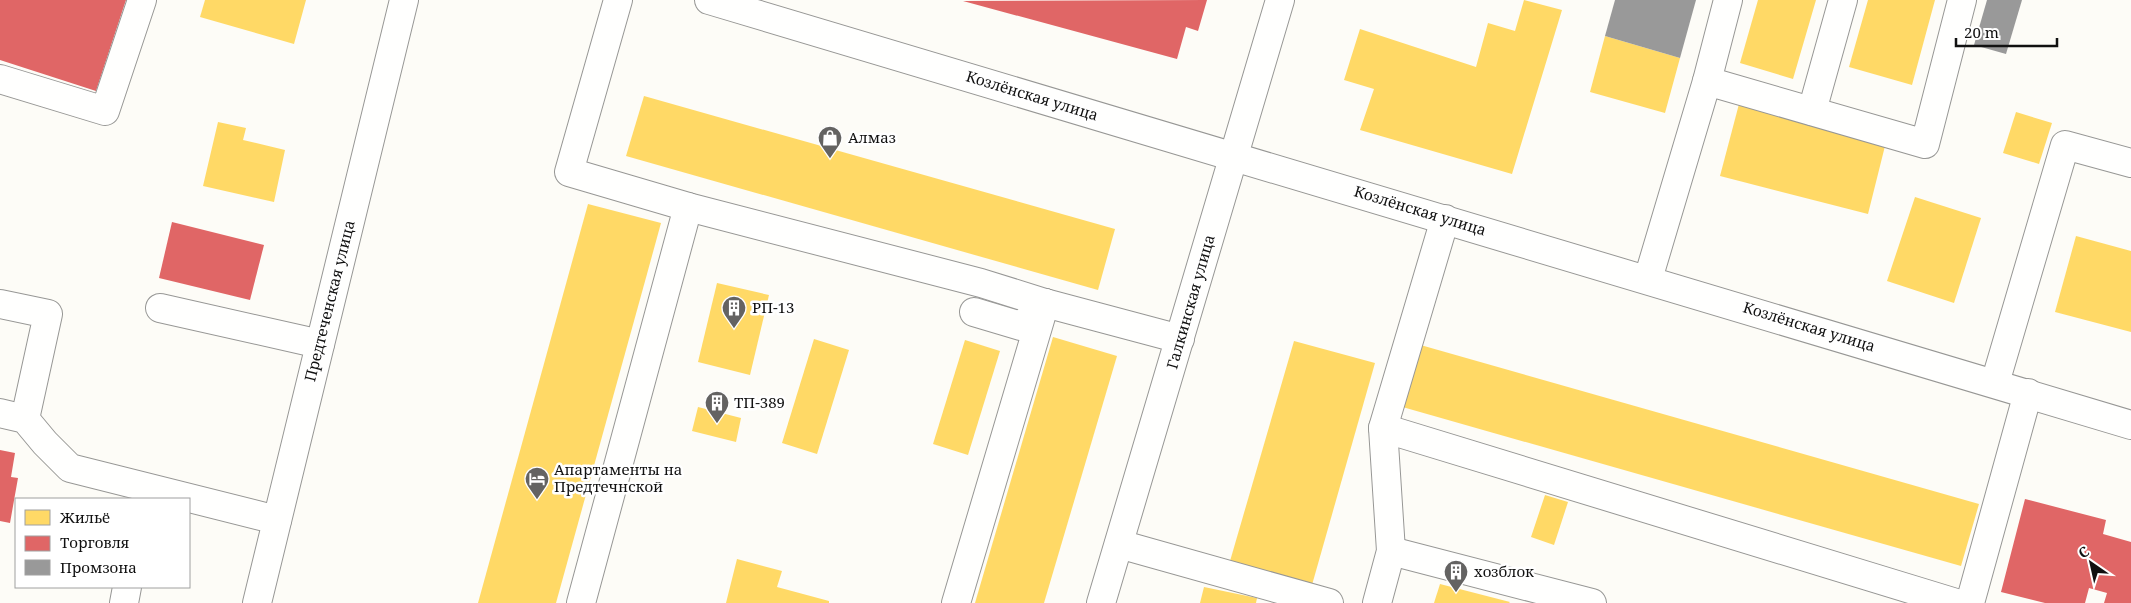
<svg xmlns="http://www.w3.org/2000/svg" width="2131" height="603" viewBox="0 0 2131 603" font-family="'Noto Serif',serif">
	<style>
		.homes { fill: #ffd966 }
		.shops { fill: #e06666 }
		.industry { fill: #999 }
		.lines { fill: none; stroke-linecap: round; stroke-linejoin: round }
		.minor-casing { stroke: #979795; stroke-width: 30 }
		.minor { stroke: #fffffe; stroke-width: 28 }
		.labels { text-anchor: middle; stroke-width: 5; stroke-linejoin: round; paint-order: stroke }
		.street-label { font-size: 15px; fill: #111; stroke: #fff }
		.poi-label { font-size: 15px; fill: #111; stroke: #fff; text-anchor: start }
	</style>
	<rect width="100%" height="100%" fill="#fdfcf7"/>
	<g class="homes">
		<polygon points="205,0 306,0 294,44 200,17"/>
		<polygon points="1524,0 1562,10 1512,174 1360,130 1374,89 1344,80 1360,29 1476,67 1488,23 1515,31"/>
		<polygon points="1758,0 1816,0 1793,79 1740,63"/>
		<polygon points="1868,0 1935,0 1912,85 1849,67"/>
		<polygon points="1605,36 1680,58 1665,113 1590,92"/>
		<polygon points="644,96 1115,229 1098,290 626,156"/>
		<polygon points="1739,104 1886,142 1868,214 1720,176"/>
		<polygon points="2016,112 2052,123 2039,164 2003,153"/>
		<polygon points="218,122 246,128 243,140 285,150 274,202 203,186"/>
		<polygon points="1915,197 1981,218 1954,303 1887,281"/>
		<polygon points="588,204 661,223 647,274 556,603 478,603"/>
		<polygon points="2076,236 2131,251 2131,332 2055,312"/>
		<polygon points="717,283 769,295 750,375 698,362"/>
		<polygon points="1053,337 1117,356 1044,603 975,603"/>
		<polygon points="814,339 849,350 817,454 782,443"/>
		<polygon points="965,340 1000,351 968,455 933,444"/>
		<polygon points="1294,341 1375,363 1310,592 1228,568"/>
		<polygon points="1417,344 1979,504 1961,566 1399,406"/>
		<polygon points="698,407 741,418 736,442 692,431"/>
		<polygon points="1545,495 1568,502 1554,545 1531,537"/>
		<polygon points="737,559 782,571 777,587 829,601 829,603 726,603"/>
		<polygon points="1440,584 1510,602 1509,603 1434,603"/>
		<polygon points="1204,587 1257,598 1256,603 1200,603"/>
	</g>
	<g class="shops">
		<polygon points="0,0 126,0 96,91 0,60"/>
		<polygon points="1207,0 1198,31 1186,27 1177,59 963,1"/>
		<polygon points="172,222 264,245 250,300 159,278"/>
		<polygon points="0,450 15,453 11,477 18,478 10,523 0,521"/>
		<polygon points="2025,499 2106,520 2103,534 2131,542 2131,603 2104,603 2107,593 2089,588 2085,603 2045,603 2001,592"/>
	</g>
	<g class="industry">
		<polygon points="1615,0 1696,0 1680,58 1605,36"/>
		<polygon points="1987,0 2022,0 2006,54 1974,45"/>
	</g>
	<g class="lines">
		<defs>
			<g id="minor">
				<polyline points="709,0 2131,425"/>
				<polyline points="0,79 105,111 142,0"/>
				<polyline points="1707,81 1728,0"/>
				<polyline points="1812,111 1843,0"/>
				<polyline points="688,207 981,283 1045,303 1180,339"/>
				<polyline points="1648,279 1707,81 1925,144 1962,0"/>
				<polyline points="0,304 48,314 25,419"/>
				<polyline points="160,308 320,344"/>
				<polyline points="974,312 1021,326 1045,303"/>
				<polyline points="1995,383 2065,145 2131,163"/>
				<polyline points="0,413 25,419 45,443 70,468 277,520"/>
				<polyline points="1383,428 1956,603"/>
				<polyline points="1119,544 1329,603"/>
				<polyline points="1391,551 1592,603"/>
				<polyline points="124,603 127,587"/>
				<polyline points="257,603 404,0"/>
				<polyline points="581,603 688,207 569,172 618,0"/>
				<polyline points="956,603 1045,303"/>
				<polyline points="1101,603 1280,0"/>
				<polyline points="1377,603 1391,551 1383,428 1445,219"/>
				<polyline points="1970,603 2028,393"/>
			</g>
		</defs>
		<use href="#minor" class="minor-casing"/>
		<use href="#minor" class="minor"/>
	</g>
	<defs>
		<symbol id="shop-pin" viewBox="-11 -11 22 30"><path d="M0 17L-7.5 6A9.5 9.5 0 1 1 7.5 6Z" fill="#646362" stroke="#fff"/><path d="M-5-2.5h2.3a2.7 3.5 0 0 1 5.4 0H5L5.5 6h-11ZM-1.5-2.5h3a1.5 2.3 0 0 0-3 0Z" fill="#fff"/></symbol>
		<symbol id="building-pin" viewBox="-11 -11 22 30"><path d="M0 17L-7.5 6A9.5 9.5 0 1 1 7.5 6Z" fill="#646362" stroke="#fff"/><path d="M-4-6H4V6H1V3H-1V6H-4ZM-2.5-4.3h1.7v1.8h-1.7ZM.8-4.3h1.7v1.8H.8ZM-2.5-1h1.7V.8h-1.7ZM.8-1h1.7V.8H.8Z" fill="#fff"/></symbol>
		<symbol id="hotel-pin" viewBox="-11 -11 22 30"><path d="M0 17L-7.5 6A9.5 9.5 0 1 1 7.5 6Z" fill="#646362" stroke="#fff"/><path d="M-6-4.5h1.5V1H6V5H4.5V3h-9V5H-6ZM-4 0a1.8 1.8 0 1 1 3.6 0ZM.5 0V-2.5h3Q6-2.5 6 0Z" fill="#fff"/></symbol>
	</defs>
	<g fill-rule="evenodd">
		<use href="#shop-pin" x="816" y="124" width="28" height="38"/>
		<use href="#building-pin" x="720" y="294" width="28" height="38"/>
		<use href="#building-pin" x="703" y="389" width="28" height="38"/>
		<use href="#hotel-pin" x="523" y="465" width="28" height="38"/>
		<use href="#building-pin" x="1442" y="558" width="28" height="38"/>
	</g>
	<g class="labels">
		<g class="street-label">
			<text transform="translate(1032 96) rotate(17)" y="5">Козлёнская улица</text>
			<text transform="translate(1420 211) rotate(17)" y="5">Козлёнская улица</text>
			<text transform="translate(330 301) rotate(-76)" y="5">Предтеченская улица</text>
			<text transform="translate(1191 302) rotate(-74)" y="5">Галкинская улица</text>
			<text transform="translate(1809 327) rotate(17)" y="5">Козлёнская улица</text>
		</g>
		<g class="poi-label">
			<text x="848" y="143">Алмаз</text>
			<text x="752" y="313">РП-13</text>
			<text x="734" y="408">ТП-389</text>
			<text x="554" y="475">Апартаменты на<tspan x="554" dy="17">Предтечнской</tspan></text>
			<text x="1474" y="577">хозблок</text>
		</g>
	</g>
	<rect x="15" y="498" width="175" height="90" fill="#ffffff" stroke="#a0a0a0"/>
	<rect x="25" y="510" width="25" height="15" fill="#ffd966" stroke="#a0a0a0"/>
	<text x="60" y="523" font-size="15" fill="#111111">Жильё</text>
	<rect x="25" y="536" width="25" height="15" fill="#e06666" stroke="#a0a0a0"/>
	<text x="60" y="548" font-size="15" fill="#111111">Торговля</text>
	<rect x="25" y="560" width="25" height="15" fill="#999999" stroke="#a0a0a0"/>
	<text x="60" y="573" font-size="15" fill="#111111">Промзона</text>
	<g transform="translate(2091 563) rotate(326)" stroke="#ffffff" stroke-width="4" paint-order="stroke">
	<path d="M0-4L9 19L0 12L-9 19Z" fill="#111111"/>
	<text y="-8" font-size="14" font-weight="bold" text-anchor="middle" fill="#111111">С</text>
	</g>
	<path d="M1956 38v8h101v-8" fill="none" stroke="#111111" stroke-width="2.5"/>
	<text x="1964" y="38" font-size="15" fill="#111111" stroke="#ffffff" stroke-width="4" paint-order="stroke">20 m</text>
</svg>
